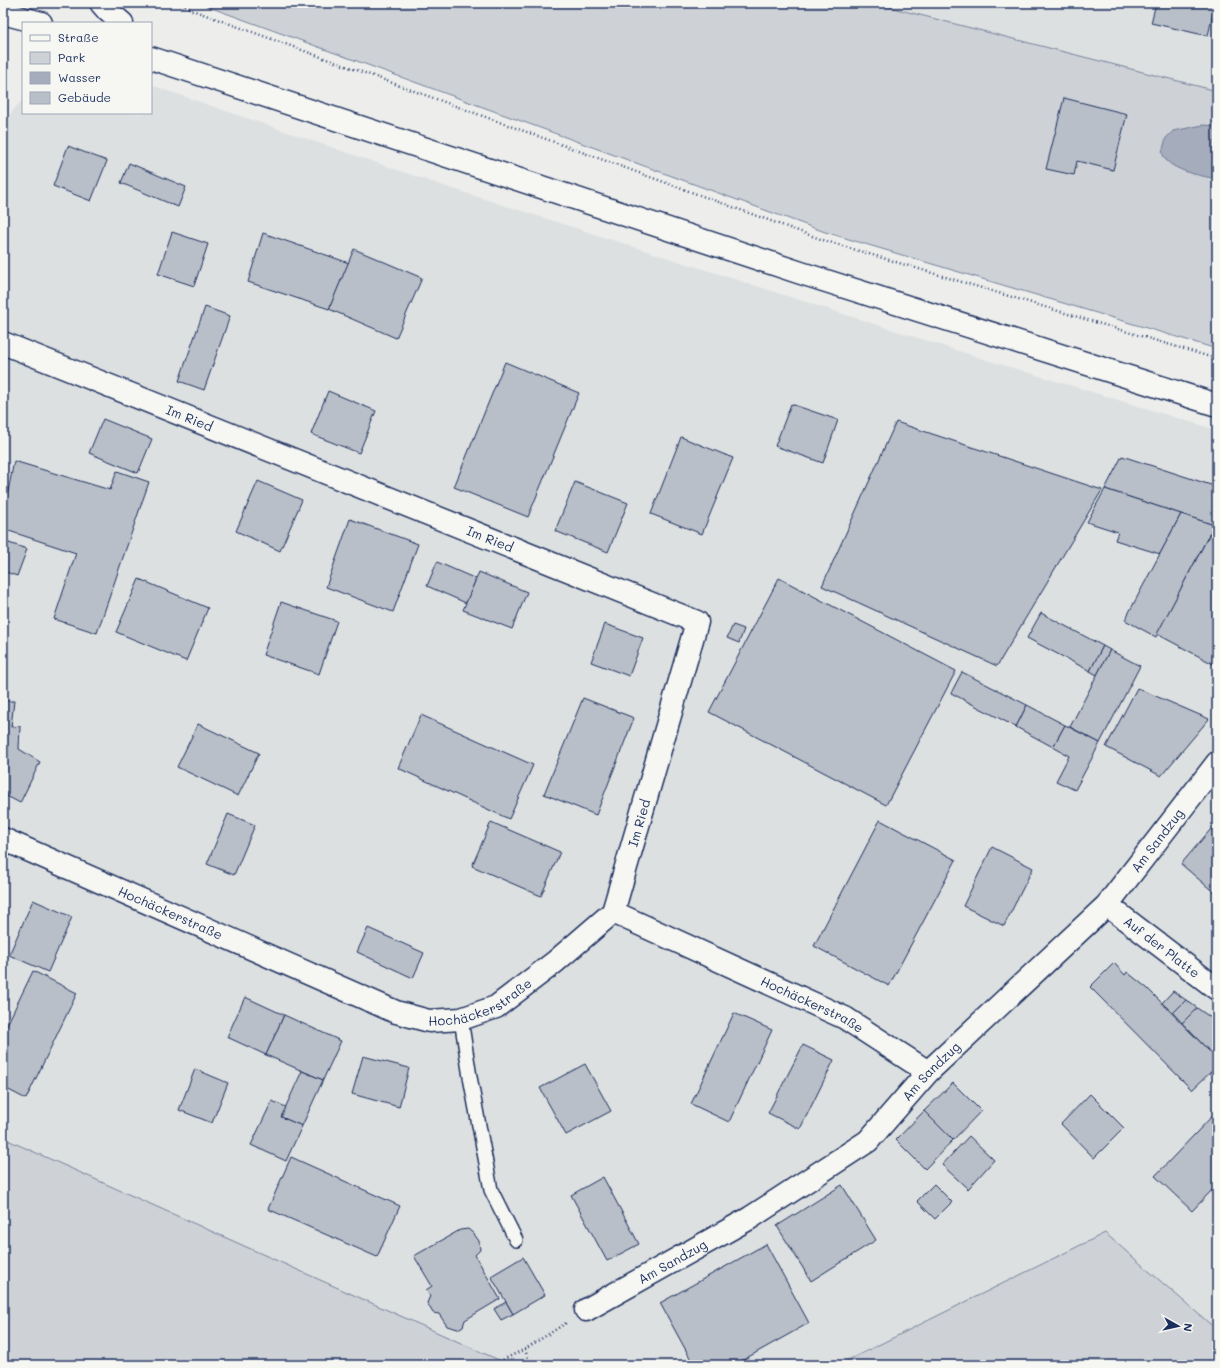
<svg xmlns="http://www.w3.org/2000/svg" width="1220" height="1368" viewBox="0 0 1220 1368" font-family="Mali,sans-serif">
	<style>
		.built { fill: #dde0e1 }
		.green { fill: #ced2d7; stroke: #74809a }
		.water { fill: #a5acbc; stroke: #6e7a96 }
		.building { fill: #b9bfc8; stroke: #1b2f5e }
		.lines { fill: none; stroke-linecap: round; stroke-linejoin: round }
		.service-casing { stroke: #1b2f5e; stroke-width: 16 }
		.minor-casing { stroke: #1b2f5e; stroke-width: 25 }
		.tertiary-casing { stroke: #1b2f5e; stroke-width: 25 }
		.path { stroke: #1b2f5e; stroke-width: 2.5; stroke-dasharray: 1 3; stroke-linecap: butt }
		.service { stroke: #f6f6f2; stroke-width: 13 }
		.minor { stroke: #f6f6f2; stroke-width: 22 }
		.tertiary { stroke: #f6f6f2; stroke-width: 22 }
		.labels { text-anchor: middle; stroke-width: 3; stroke-linejoin: round; paint-order: stroke }
		.street-label { font-size: 13px; fill: #1b2f5e; stroke: #f6f6f2 }
	</style>
	<rect width="100%" height="100%" fill="#edeeec"/>
	<filter id="ink" filterUnits="userSpaceOnUse"><feTurbulence type="fractalNoise" baseFrequency=".025" numOctaves="2"/><feDisplacementMap in="SourceGraphic" scale="8" xChannelSelector="R" yChannelSelector="G"/><feConvolveMatrix kernelMatrix="1 2 1 2 8 2 1 2 1" color-interpolation-filters="sRGB"/></filter>
	<g filter="url(#ink)">
		<g class="built">
			<polygon points="873,3 1217,3 1217,91 1133,69"/>
			<polygon points="151,85 438,184 987,360 1217,430 1217,1330 1105,1233 838,1365 510,1365 3,1138 3,122 23,99 23,113 151,113"/>
		</g>
		<g class="green">
			<polygon points="198,3 873,3 1217,91 1217,349 825,232"/>
			<polygon points="3,1138 510,1365 3,1365"/>
			<polygon points="1105,1233 1217,1330 1217,1365 838,1365"/>
		</g>
		<path class="water" d="M 1203,125 L 1217,126 L 1217,179 C 1202,176 1177,172 1166,160 C 1164,158 1163,155 1162,152 L 1166,138 L 1173,131 Z"/>
		<g class="building">
			<polygon points="1156,3 1215,3 1208,36 1151,23"/>
			<polygon points="1064,98 1127,114 1113,170 1077,161 1074,175 1046,169"/>
			<polygon points="68,146 107,161 91,201 53,186"/>
			<polygon points="129,163 186,187 178,207 121,183"/>
			<polygon points="172,232 208,244 194,286 158,274"/>
			<polygon points="263,233 349,263 329,309 248,282"/>
			<polygon points="354,249 422,278 396,338 329,309"/>
			<polygon points="205,307 230,316 204,390 179,381"/>
			<polygon points="505,362 579,393 528,517 454,487"/>
			<polygon points="328,391 376,411 359,453 311,434"/>
			<polygon points="791,404 838,420 823,463 775,446"/>
			<polygon points="103,419 152,439 138,473 89,453"/>
			<polygon points="896,422 1102,490 997,666 822,586"/>
			<polygon points="681,437 733,458 702,534 651,514"/>
			<polygon points="1122,456 1217,487 1217,520 1214,525 1105,489"/>
			<polygon points="14,461 110,490 117,471 149,482 97,633 54,619 76,553 3,529 3,517"/>
			<polygon points="258,481 302,500 280,551 236,531"/>
			<polygon points="575,482 628,503 608,552 555,531"/>
			<polygon points="1105,489 1181,514 1160,554 1115,540 1118,532 1087,522"/>
			<polygon points="1181,514 1214,525 1156,637 1125,620"/>
			<polygon points="350,519 418,544 393,612 326,587"/>
			<polygon points="1217,520 1217,666 1157,634"/>
			<polygon points="3,541 27,549 17,576 3,571"/>
			<polygon points="437,562 476,579 466,603 427,586"/>
			<polygon points="479,572 527,592 512,629 463,610"/>
			<polygon points="779,578 956,671 886,805 709,712"/>
			<polygon points="139,579 208,608 186,661 116,632"/>
			<polygon points="281,602 337,621 319,674 263,655"/>
			<polygon points="1041,613 1103,646 1090,671 1027,638"/>
			<polygon points="605,624 643,638 629,676 591,662"/>
			<polygon points="733,625 744,629 739,643 727,638"/>
			<polygon points="1103,646 1110,650 1097,675 1090,671"/>
			<polygon points="1110,650 1140,666 1100,743 1070,727"/>
			<polygon points="962,672 1027,705 1016,727 951,693"/>
			<polygon points="1137,688 1209,719 1161,776 1106,747"/>
			<polygon points="583,698 634,718 596,815 544,794"/>
			<polygon points="3,701 14,701 11,727 20,726 19,749 40,762 20,803 3,794"/>
			<polygon points="1027,705 1065,725 1053,747 1016,727"/>
			<polygon points="421,715 533,765 509,819 398,768"/>
			<polygon points="198,724 259,753 238,796 177,767"/>
			<polygon points="1065,725 1100,743 1075,790 1056,781 1069,756 1053,747"/>
			<polygon points="228,814 255,825 234,875 207,864"/>
			<polygon points="880,820 956,860 889,986 814,946"/>
			<polygon points="491,822 560,852 541,896 472,866"/>
			<polygon points="1211,829 1217,834 1217,895 1181,864"/>
			<polygon points="992,847 1033,868 1004,926 963,906"/>
			<polygon points="33,900 72,917 48,972 9,955"/>
			<polygon points="368,928 424,953 413,978 357,952"/>
			<polygon points="1114,963 1125,975 1127,972 1147,988 1217,1059 1217,1066 1192,1090 1090,987"/>
			<polygon points="33,971 77,993 26,1099 3,1087 3,1033"/>
			<polygon points="1173,991 1186,1000 1173,1013 1162,1003"/>
			<polygon points="245,997 284,1015 266,1055 227,1037"/>
			<polygon points="1186,1000 1197,1008 1182,1023 1173,1013"/>
			<polygon points="1197,1008 1217,1022 1217,1059 1182,1023"/>
			<polygon points="734,1013 772,1030 729,1122 691,1104"/>
			<polygon points="284,1015 341,1041 323,1080 266,1055"/>
			<polygon points="803,1045 834,1060 800,1129 768,1113"/>
			<polygon points="363,1056 409,1068 399,1107 352,1094"/>
			<polygon points="585,1064 611,1111 566,1135 540,1088"/>
			<polygon points="195,1069 228,1083 212,1123 179,1110"/>
			<polygon points="302,1071 323,1080 302,1126 281,1117"/>
			<polygon points="953,1083 981,1111 953,1140 924,1111"/>
			<polygon points="1090,1094 1124,1128 1094,1158 1061,1124"/>
			<polygon points="272,1101 286,1107 281,1117 302,1126 286,1161 251,1145"/>
			<polygon points="924,1111 953,1140 925,1169 896,1140"/>
			<polygon points="1217,1111 1217,1191 1214,1188 1192,1211 1155,1176"/>
			<polygon points="969,1136 994,1160 968,1189 942,1165"/>
			<polygon points="291,1157 400,1206 377,1257 268,1209"/>
			<polygon points="603,1177 639,1244 607,1261 571,1195"/>
			<polygon points="934,1184 952,1202 935,1219 917,1201"/>
			<polygon points="842,1185 876,1240 811,1281 777,1226"/>
			<polygon points="468,1229 474,1234 479,1241 480,1250 475,1255 500,1299 465,1320 463,1326 458,1329 447,1326 439,1314 433,1313 427,1303 430,1296 426,1290 432,1286 414,1256 460,1230"/>
			<polygon points="766,1244 809,1323 734,1365 694,1365 660,1303"/>
			<polygon points="523,1257 545,1295 513,1314 491,1276"/>
			<polygon points="506,1302 513,1314 501,1320 494,1309"/>
		</g>
		<g class="lines">
			<defs>
				<polyline id="service" points="461,1019 470,1077 491,1190 516,1240"/>
				<g id="minor">
					<polyline points="101,3 108,11 122,23"/>
					<path id="s1" d="M 3,343 L 697,622 L 613,912"/>
					<path id="s2" d="M 3,839 L 396,1012 L 429,1021 L 461,1019 L 496,1007 L 555,962 L 613,912 L 845,1018 L 928,1072"/>
					<path id="s3" d="M 1107,905 L 1217,989"/>
					<path id="s4" d="M 586,1310 L 750,1218 L 868,1141 L 928,1072 L 1107,905 L 1217,763"/>
				</g>
				<g id="tertiary">
					<polyline points="3,13 41,23"/>
					<polyline points="151,58 801,273 1217,405"/>
				</g>
			</defs>
			<use href="#service" class="service-casing"/>
			<use href="#minor" class="minor-casing"/>
			<use href="#tertiary" class="tertiary-casing"/>
			<g class="path">
				<polyline points="182,3 192,10 823,240 1217,359"/>
				<polyline points="525,1349 530,1365"/>
				<polyline points="492,1365 525,1349 566,1323"/>
			</g>
			<use href="#service" class="service"/>
			<use href="#minor" class="minor"/>
			<use href="#tertiary" class="tertiary"/>
		</g>
	</g>
	<g class="labels">
		<g class="street-label">
			<text dy="5" stroke="none"><textPath href="#s1" startOffset="201">Im Ried</textPath></text>
			<text dy="5" stroke="none"><textPath href="#s1" startOffset="525">Im Ried</textPath></text>
			<text transform="translate(639 823) rotate(-74)" y="5">Im Ried</text>
			<text dy="5" stroke="none"><textPath href="#s4" startOffset="747">Am Sandzug</textPath></text>
			<text dy="5" stroke="none"><textPath href="#s2" startOffset="183">Hochäckerstraße</textPath></text>
			<text dy="5" stroke="none"><textPath href="#s3" startOffset="69">Auf der Platte</textPath></text>
			<text dy="5" stroke="none"><textPath href="#s2" startOffset="519">Hochäckerstraße</textPath></text>
			<text dy="5" stroke="none"><textPath href="#s2" startOffset="903">Hochäckerstraße</textPath></text>
			<text dy="5" stroke="none"><textPath href="#s4" startOffset="423">Am Sandzug</textPath></text>
			<text dy="5" stroke="none"><textPath href="#s4" startOffset="99">Am Sandzug</textPath></text>
		</g>
	</g>
	<rect width="1220" height="1368" fill="none" stroke="#f6f6f2" stroke-width="16"/>
	<rect x="8" y="8" width="1204" height="1352" fill="none" stroke="#1b2f5e" stroke-width="1.5" filter="url(#ink)"/>
	<rect x="22" y="22" width="130" height="92" fill="#f6f6f2" stroke="#9ea6b7"/>
	<rect x="30" y="35" width="20" height="6" fill="#f6f6f2" stroke="#9ea6b7"/>
	<text x="58" y="42" font-size="12" fill="#1b2f5e">Straße</text>
	<rect x="30" y="52" width="20" height="12" fill="#ced2d7" stroke="#9ea6b7"/>
	<text x="58" y="62" font-size="12" fill="#1b2f5e">Park</text>
	<rect x="30" y="72" width="20" height="12" fill="#a5acbc" stroke="#9ea6b7"/>
	<text x="58" y="82" font-size="12" fill="#1b2f5e">Wasser</text>
	<rect x="30" y="92" width="20" height="12" fill="#b9bfc8" stroke="#9ea6b7"/>
	<text x="58" y="102" font-size="12" fill="#1b2f5e">Gebäude</text>
	<g transform="translate(1178 1326) rotate(98)" stroke="#f6f6f2" stroke-width="3" paint-order="stroke">
	<path d="M0-3L7 15L0 10L-7 15Z" fill="#1b2f5e"/>
	<text y="-6" font-size="11" font-weight="bold" text-anchor="middle" fill="#1b2f5e">N</text>
	</g>
</svg>
